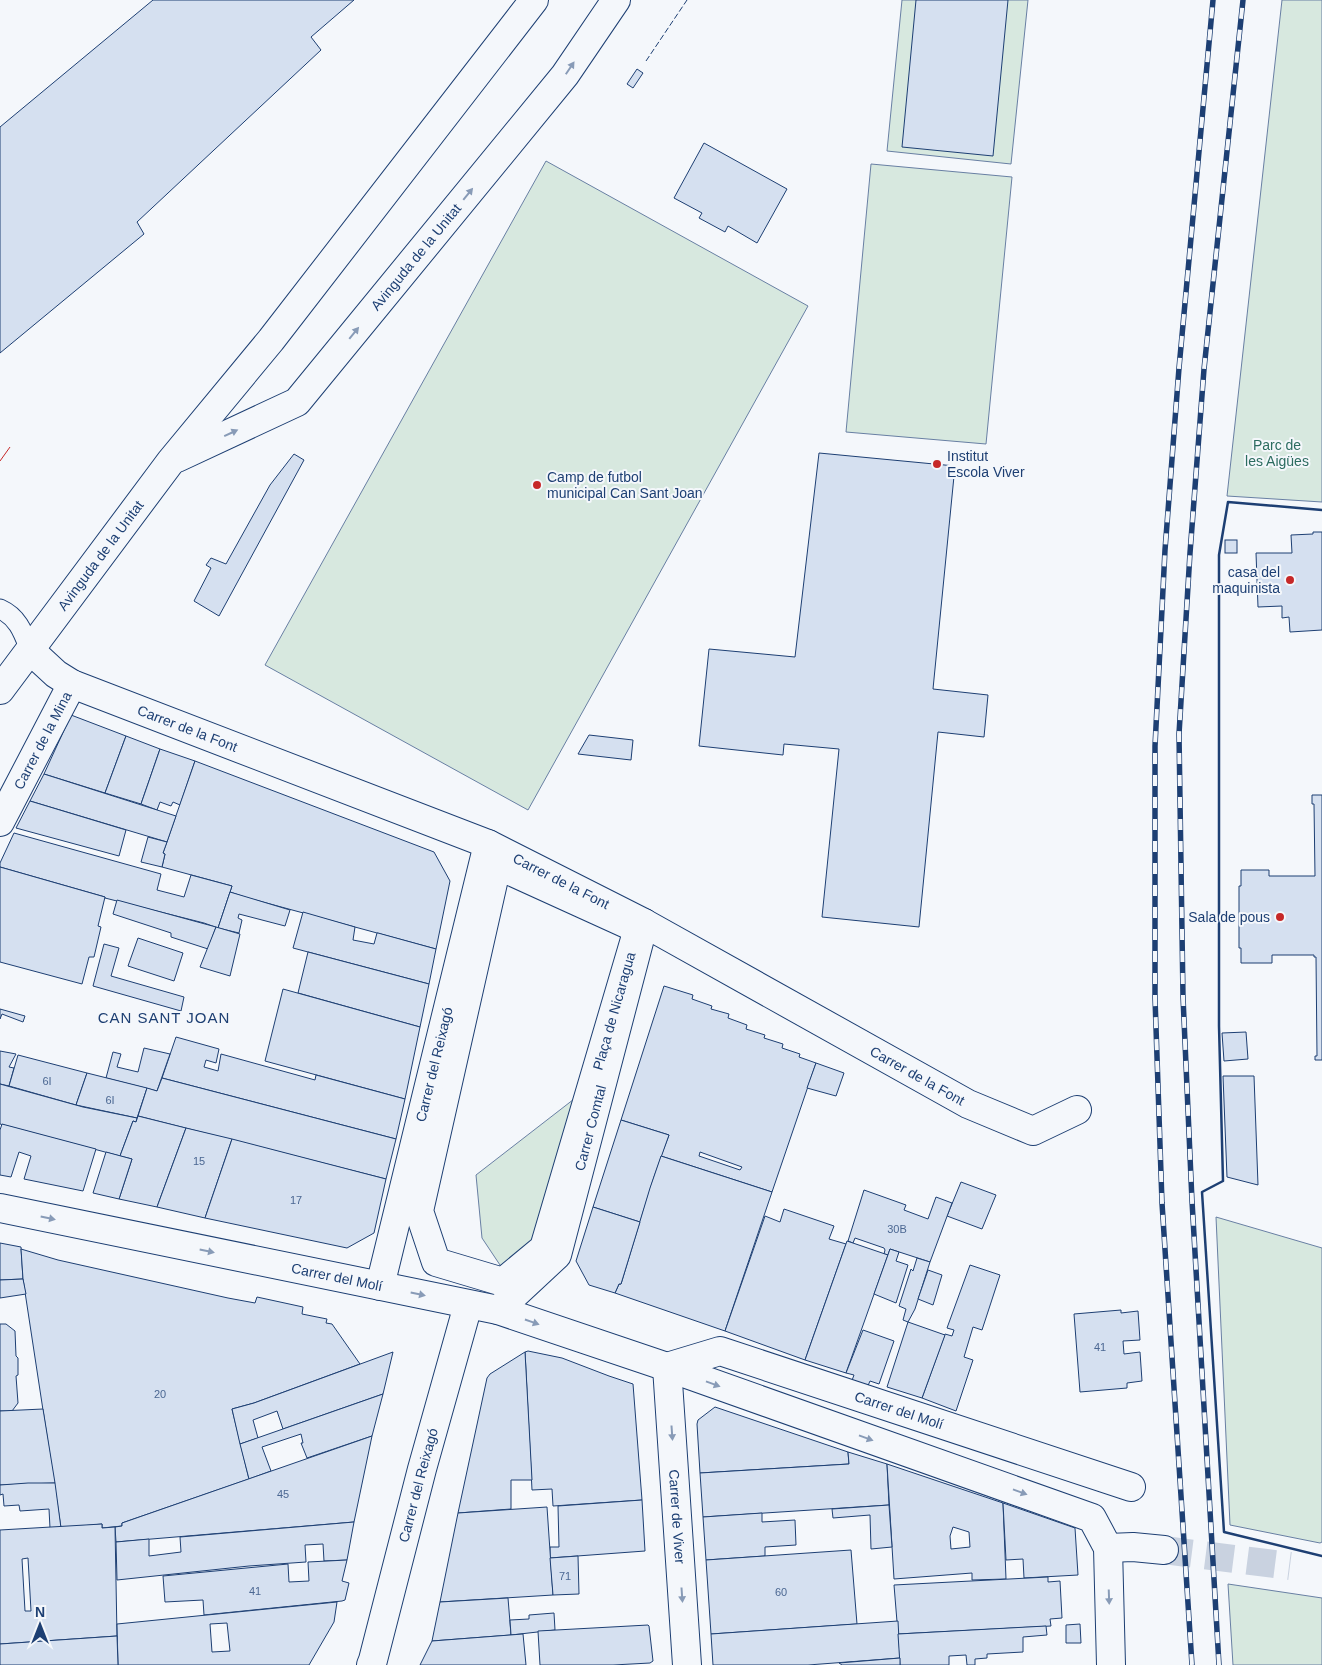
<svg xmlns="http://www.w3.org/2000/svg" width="1322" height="1665" viewBox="0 0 1322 1665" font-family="Arial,sans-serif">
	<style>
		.green { fill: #d7e8df; stroke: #687fa3 }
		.building { fill: #d5e0f0; stroke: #1d3f73; fill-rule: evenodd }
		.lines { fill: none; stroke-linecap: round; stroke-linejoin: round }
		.minor-tunnel { stroke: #c9d2e0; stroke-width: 28; stroke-dasharray: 28 14; stroke-linecap: butt }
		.service-casing { stroke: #1d3f73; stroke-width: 21 }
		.pedestrian-casing { stroke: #1d3f73; stroke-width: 30 }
		.minor-casing { stroke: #1d3f73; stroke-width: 30 }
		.service { stroke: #f4f7fb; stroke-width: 19 }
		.pedestrian { stroke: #f4f7fb; stroke-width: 28 }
		.minor { stroke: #f4f7fb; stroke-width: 28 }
		.rail-casing { stroke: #1d3f73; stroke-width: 5.5 }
		.rail { stroke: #f4f7fb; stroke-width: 4; stroke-dasharray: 11; stroke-linecap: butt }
		.fence { stroke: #1d3f73; stroke-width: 1; stroke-dasharray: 6 2.5; stroke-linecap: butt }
		.wall { stroke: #1d3f73; stroke-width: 2.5 }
		.power { stroke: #c62828; stroke-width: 1; stroke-dasharray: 18 4 2.5 4; stroke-linecap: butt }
		.oneway { fill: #889bb7 }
		.poi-dot { fill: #c62828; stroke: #f4f7fb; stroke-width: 2 }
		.labels { text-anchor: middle; stroke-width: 4; stroke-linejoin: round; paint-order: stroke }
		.number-label { font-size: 11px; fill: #4b6792 }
		.street-label { font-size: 14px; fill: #1d3f73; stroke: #f4f7fb }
		.park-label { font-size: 14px; fill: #2c6c60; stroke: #f4f7fb }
		.poi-label { font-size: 14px; fill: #1d3f73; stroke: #f4f7fb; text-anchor: start }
		.neighbourhood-label { font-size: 15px; letter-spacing: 1px; fill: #1d3f73; stroke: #f4f7fb }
	</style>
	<rect width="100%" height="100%" fill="#f4f7fb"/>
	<g class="green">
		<polygon points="902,0 1028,0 1011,164 887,151"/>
		<polygon points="1282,0 1322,0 1322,502 1227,496"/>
		<polygon points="546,161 808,306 528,810 265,665"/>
		<polygon points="871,164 1012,177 986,444 846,432"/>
		<polygon points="587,1089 545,1252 508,1277 482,1238 476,1175"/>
		<polygon points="1216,1217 1322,1248 1322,1542 1320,1543 1230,1525"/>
		<polygon points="1228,1584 1322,1598 1322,1665 1233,1665"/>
	</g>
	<g class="building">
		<polygon points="153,0 354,0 311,37 321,50 137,222 144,234 0,353 0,127"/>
		<polygon points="916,0 1008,0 993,156 902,147"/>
		<polygon points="637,69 643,73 633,88 627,84"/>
		<polygon points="704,143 787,189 757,243 728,226 725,232 699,218 702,213 674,198"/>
		<polygon points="819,453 955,466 933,689 988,695 984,737 938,732 919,927 822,917 839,749 784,744 783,755 699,746 709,649 795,657"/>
		<polygon points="294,454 304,460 219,616 194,601 211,568 206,565 211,558 226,564 270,485"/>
		<polygon points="1313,532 1322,532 1322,630 1290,632 1289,617 1282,618 1282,606 1258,607 1256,553 1292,553 1291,535 1313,534"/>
		<rect x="1225" y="540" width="12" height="13"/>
		<polygon points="71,715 126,736 105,793 44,774"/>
		<polygon points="589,735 633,740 631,760 578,754"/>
		<polygon points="126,736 160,749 141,804 105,793"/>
		<polygon points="160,749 195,761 180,805 173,802 171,806 160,802 157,810 141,804"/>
		<polygon points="195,761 434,852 450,881 436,949 248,898 230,892 232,886 162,867 165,854 163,853"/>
		<polygon points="44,774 176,816 167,842 30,801"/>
		<polygon points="1312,795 1322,795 1322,1060 1315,1060 1315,1056 1317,1056 1316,957 1314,957 1314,955 1272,955 1272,963 1241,963 1241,948 1239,948 1239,886 1241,886 1241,870 1269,870 1269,876 1315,876 1314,804 1312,804"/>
		<polygon points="30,801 126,830 119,856 16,828"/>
		<polygon points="14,833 161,874 157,890 184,897 191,875 232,886 218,928 204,923 105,898 105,897 0,867 0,863"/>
		<polygon points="148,837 167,842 163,853 165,854 162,867 141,862"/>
		<polygon points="0,867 105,897 98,926 101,927 94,957 89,957 82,984 0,962"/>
		<polygon points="230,892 290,910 285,926 239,914 238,918 242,920 239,933 218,928"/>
		<polygon points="117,900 216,927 208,949 171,937 171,933 113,914"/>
		<polygon points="303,912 355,927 353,940 374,944 377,933 378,933 436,949 429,984 293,948"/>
		<polygon points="216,927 240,934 230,976 200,967"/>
		<polygon points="138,938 183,953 174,981 128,966"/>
		<polygon points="104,944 119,948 111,976 184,997 181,1011 93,986"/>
		<polygon points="308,952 429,984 420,1027 298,993"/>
		<path d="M 664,986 L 693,995 L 692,999 L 712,1006 L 711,1009 L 729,1014 L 728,1018 L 747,1025 L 746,1029 L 765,1035 L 764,1038 L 783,1044 L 782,1048 L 800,1054 L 799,1057 L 816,1063 L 772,1192 L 661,1156 L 669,1135 L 621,1120 ZM 700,1152 L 742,1167 L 740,1170 L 699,1156 Z"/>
		<polygon points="283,989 420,1027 405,1099 265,1061"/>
		<polygon points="0,1009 25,1016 23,1022 2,1014 0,1019"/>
		<polygon points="1246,1032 1248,1059 1224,1061 1222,1033"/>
		<polygon points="176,1037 219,1049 216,1063 206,1060 204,1067 218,1071 221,1054 315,1080 316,1075 405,1099 396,1139 162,1078"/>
		<polygon points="144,1048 170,1054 157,1091 106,1078 113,1052 121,1054 117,1067 138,1072"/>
		<polygon points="0,1051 16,1054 9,1067 14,1068 9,1086 0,1084"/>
		<polygon points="18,1055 87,1073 76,1105 9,1086"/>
		<polygon points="816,1063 844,1073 836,1096 807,1088"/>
		<polygon points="87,1073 147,1088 137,1118 76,1105"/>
		<polygon points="1223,1076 1254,1076 1258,1185 1227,1177"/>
		<polygon points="162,1078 396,1139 386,1179 138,1116 147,1088 157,1091"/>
		<polygon points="0,1084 83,1107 137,1118 136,1122 133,1121 120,1156 0,1124"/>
		<polygon points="138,1116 186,1128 157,1207 119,1199 132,1159 120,1156 133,1121 136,1122"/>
		<polygon points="621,1120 669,1135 654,1177 640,1222 593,1207"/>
		<polygon points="2,1124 96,1149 83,1191 24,1179 31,1156 19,1152 11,1177 0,1175 0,1130"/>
		<polygon points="186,1128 232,1139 205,1218 157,1207"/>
		<polygon points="232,1139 386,1179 374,1233 347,1248 205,1218"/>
		<polygon points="106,1152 132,1159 119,1199 93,1193"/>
		<polygon points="661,1156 772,1192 725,1331 615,1293 619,1284 621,1284 650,1188"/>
		<polygon points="961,1182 996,1195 982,1229 947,1216"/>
		<polygon points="864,1190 906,1205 904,1210 928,1219 936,1197 952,1203 930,1262 890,1249 888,1255 884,1254 885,1250 884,1248 855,1238 853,1243 848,1241"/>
		<polygon points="593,1207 640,1222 621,1284 619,1284 615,1293 589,1285 576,1261"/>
		<polygon points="784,1209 834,1226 829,1239 846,1244 805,1360 725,1331 765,1216 780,1222"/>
		<polygon points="847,1241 888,1255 846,1373 805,1360"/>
		<polygon points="0,1243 21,1247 23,1279 0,1280"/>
		<polygon points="21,1249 58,1260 228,1298 255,1303 257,1297 303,1307 302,1314 327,1319 326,1323 332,1324 360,1364 254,1403 232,1409 249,1479 122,1523 122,1526 102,1528 102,1524 61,1528 23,1279"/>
		<polygon points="890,1249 899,1252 896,1261 908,1265 896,1303 874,1294"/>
		<polygon points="917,1258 930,1262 915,1309 908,1322 903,1320 906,1309 899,1306 911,1269 913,1271"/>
		<polygon points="970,1265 1000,1275 982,1330 973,1327 964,1357 973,1360 956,1411 922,1398 945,1334 952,1336 954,1330 947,1328"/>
		<polygon points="928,1270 942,1275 933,1305 918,1299"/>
		<polygon points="23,1279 26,1294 0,1298 0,1280"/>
		<polygon points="1121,1310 1121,1313 1138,1311 1140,1340 1123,1341 1124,1354 1140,1352 1142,1381 1127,1383 1127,1388 1080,1392 1074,1314"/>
		<polygon points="908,1322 945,1335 922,1398 887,1387"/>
		<polygon points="0,1324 6,1324 15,1331 16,1356 18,1358 18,1375 16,1376 18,1403 12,1411 0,1411"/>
		<polygon points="863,1330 894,1341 879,1384 870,1381 867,1388 851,1383 854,1375 846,1373"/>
		<polygon points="528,1351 562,1358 609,1376 633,1384 642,1500 553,1506 552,1489 532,1490 525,1352"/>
		<polygon points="393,1352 383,1394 283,1429 277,1411 253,1420 258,1438 240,1444 232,1409 254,1403"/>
		<polygon points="525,1352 532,1480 511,1480 511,1509 458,1513 487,1378 490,1374"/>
		<polygon points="383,1394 372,1436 307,1458 301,1443 303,1443 301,1434 262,1447 271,1471 249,1479 240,1444"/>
		<polygon points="715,1407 848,1452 849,1464 700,1473 697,1424 698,1420"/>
		<polygon points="43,1409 55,1483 0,1485 0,1411"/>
		<polygon points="372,1436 354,1522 116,1542 115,1527 122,1526 122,1523"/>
		<polygon points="848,1452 887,1464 889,1505 703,1517 700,1473 849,1464"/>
		<path d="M 887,1464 L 1003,1503 L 1006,1579 L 972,1580 L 972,1573 L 894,1579 ZM 953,1527 L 969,1532 L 970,1547 L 951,1549 L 950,1536 Z"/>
		<polygon points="28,1483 55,1483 61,1528 50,1528 49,1509 20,1511 19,1505 4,1506 3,1494 0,1495 0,1485"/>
		<polygon points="642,1500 645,1551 550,1558 550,1547 559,1547 558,1506"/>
		<polygon points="1003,1503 1075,1528 1078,1575 1024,1578 1023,1559 1006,1560"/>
		<polygon points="889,1505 892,1547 871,1549 870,1515 833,1518 832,1509"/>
		<polygon points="547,1507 553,1595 440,1602 458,1513"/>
		<polygon points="762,1513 762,1522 795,1520 796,1545 765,1547 765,1556 706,1560 703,1517"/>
		<polygon points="354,1522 347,1560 324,1561 323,1544 305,1545 306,1562 249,1566 117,1580 116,1542 149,1539 149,1556 181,1552 180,1537"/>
		<path d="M 102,1524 L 102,1528 L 115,1527 L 117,1636 L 0,1644 L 0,1530 ZM 28,1558 L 31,1611 L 25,1611 L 22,1559 Z"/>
		<polygon points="851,1550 857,1624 711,1634 706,1560"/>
		<polygon points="578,1556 579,1594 553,1595 550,1558"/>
		<polygon points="347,1560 342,1581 349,1583 345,1600 342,1601 204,1615 203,1600 165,1602 163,1576 288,1564 289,1582 309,1581 308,1562"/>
		<polygon points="1048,1577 1048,1582 1060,1581 1062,1618 1050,1619 1051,1626 898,1634 894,1585"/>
		<polygon points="508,1598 511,1635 432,1641 440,1602"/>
		<path d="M 337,1602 L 334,1622 L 309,1665 L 118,1665 L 117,1624 ZM 227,1623 L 230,1651 L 212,1652 L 210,1624 Z"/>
		<polygon points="554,1613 555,1630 511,1635 510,1620 529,1619 529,1615"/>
		<polygon points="898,1621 900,1658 808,1665 713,1665 711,1634"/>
		<polygon points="1080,1624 1081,1643 1066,1643 1066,1625"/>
		<polygon points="648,1625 649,1626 653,1661 650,1663 613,1665 540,1665 538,1631"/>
		<polygon points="1046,1626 1047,1635 1023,1637 1023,1652 987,1654 987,1658 975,1659 975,1665 967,1665 966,1655 949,1656 949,1665 900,1665 898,1634"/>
		<polygon points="523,1634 526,1665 420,1665 432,1641"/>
		<polygon points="117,1636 118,1665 0,1665 0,1644"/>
		<polygon points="900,1658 900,1665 842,1665 839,1663"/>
	</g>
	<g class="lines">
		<polyline class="minor-tunnel" points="1164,1550 1290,1566"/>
		<defs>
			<path id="service" d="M 0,609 C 18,617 23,632 30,650"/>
			<g id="pedestrian">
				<polygon points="497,865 638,929 544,1248 503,1282 436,1262 419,1211"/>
				<path id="s1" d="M 371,1665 L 373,1660 L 422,1469 L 468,1305"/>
			</g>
			<g id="minor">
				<path id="s2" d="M 177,458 L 297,402 L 565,75 L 616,0"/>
				<path id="s3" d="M 30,650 L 56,674 L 72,684 L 488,844 L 644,923 L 968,1104 L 1033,1131 L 1077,1110"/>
				<path id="s4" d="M 0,690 L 171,461 L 271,340 L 534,0"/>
				<path id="s5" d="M 0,822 L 72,684"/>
				<path id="s6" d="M 0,1208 L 498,1310 L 667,1367 L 1092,1518 L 1108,1548 L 1111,1665"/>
				<path id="s7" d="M 380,1286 L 488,844"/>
				<path id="s8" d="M 498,1310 L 557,1255 L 644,923"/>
				<path id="s9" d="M 667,1367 L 720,1351 L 1131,1487"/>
				<path id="s10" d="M 667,1367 L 687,1665"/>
				<polyline points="1108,1548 1133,1547 1164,1550"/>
			</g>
		</defs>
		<use href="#service" class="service-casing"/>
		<use href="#pedestrian" class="pedestrian-casing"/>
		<use href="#minor" class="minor-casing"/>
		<use href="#service" class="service"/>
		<use href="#pedestrian" class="pedestrian"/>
		<use href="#minor" class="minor"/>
		<defs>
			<g id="rail">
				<polyline points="1192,1665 1162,1203 1155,998 1155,746 1165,550 1179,368 1213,0"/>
				<polyline points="1219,1665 1192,1201 1183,997 1179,734 1190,553 1204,369 1243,0"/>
			</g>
		</defs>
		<use href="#rail" class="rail-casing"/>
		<use href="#rail" class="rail"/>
		<polyline class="fence" points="646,61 687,0"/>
		<polyline class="wall" points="1322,510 1228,502 1219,555 1219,1026 1223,1181 1202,1192 1224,1532 1322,1556"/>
		<polyline class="power" points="0,461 10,447"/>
	</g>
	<defs><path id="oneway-solid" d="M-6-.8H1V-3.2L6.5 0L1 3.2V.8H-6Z" transform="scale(1.25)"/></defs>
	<g class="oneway">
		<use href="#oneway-solid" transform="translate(570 68) rotate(-56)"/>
		<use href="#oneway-solid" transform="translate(468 194) rotate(-51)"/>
		<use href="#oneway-solid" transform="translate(354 333) rotate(-51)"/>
		<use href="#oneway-solid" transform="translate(231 433) rotate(-25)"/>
		<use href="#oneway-solid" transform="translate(48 1218) rotate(12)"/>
		<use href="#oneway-solid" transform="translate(207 1251) rotate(12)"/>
		<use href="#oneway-solid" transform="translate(418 1294) rotate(12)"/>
		<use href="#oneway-solid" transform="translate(532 1322) rotate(19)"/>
		<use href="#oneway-solid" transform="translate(713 1384) rotate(20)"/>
		<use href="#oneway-solid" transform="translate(672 1433) rotate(86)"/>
		<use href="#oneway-solid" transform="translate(866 1438) rotate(20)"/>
		<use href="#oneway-solid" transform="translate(1020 1492) rotate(20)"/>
		<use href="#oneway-solid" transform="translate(682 1595) rotate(86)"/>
		<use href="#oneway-solid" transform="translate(1109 1597) rotate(88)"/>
	</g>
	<g class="poi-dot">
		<circle cx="937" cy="464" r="5"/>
		<circle cx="537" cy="485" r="5"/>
		<circle cx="1290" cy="580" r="5"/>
		<circle cx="1280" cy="917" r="5"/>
	</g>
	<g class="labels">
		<g class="number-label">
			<text x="47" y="1085">6I</text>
			<text x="110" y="1104">6I</text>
			<text x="199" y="1165">15</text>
			<text x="296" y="1204">17</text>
			<text x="897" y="1233">30B</text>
			<text x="1100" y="1351">41</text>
			<text x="160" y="1398">20</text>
			<text x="283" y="1498">45</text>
			<text x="565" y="1580">71</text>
			<text x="255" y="1595">41</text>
			<text x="781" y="1596">60</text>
		</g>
		<g class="street-label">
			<text dy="5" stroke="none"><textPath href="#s2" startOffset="320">Avinguda de la Unitat</textPath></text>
			<text dy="5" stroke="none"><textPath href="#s4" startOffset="168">Avinguda de la Unitat</textPath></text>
			<text dy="5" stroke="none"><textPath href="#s3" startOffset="178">Carrer de la Font</textPath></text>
			<text dy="5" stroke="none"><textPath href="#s5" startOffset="92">Carrer de la Mina</textPath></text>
			<text dy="5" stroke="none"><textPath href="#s3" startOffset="582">Carrer de la Font</textPath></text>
			<text transform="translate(614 1011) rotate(-74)" y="5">Plaça de Nicaragua</text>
			<text dy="5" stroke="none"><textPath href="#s7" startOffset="228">Carrer del Reixagó</textPath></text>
			<text dy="5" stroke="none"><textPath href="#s3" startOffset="988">Carrer de la Font</textPath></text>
			<text dy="5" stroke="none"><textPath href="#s8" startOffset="212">Carrer Comtal</textPath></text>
			<text dy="5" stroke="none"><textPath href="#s6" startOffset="344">Carrer del Molí</textPath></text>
			<text dy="5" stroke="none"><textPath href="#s9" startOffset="244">Carrer del Molí</textPath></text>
			<text dy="5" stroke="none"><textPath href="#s1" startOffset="186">Carrer del Reixagó</textPath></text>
			<text dy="5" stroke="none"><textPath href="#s10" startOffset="150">Carrer de Viver</textPath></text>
		</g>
		<g class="park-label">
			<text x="1277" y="450">Parc de<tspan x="1277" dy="16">les Aigües</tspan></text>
		</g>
		<g class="poi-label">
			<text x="947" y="461">Institut<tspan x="947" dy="16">Escola Viver</tspan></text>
			<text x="547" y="482">Camp de futbol<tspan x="547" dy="16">municipal Can Sant Joan</tspan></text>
			<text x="1280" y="577" text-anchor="end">casa del<tspan x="1280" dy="16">maquinista</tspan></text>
			<text x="1270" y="922" text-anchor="end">Sala de pous</text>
		</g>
		<g class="neighbourhood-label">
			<text x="164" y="1023">CAN SANT JOAN</text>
		</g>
	</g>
	<g transform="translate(40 1625)" stroke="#f4f7fb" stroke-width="4" paint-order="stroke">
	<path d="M0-4L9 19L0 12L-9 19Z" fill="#1d3f73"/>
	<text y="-8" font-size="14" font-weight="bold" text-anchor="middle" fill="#1d3f73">N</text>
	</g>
</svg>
